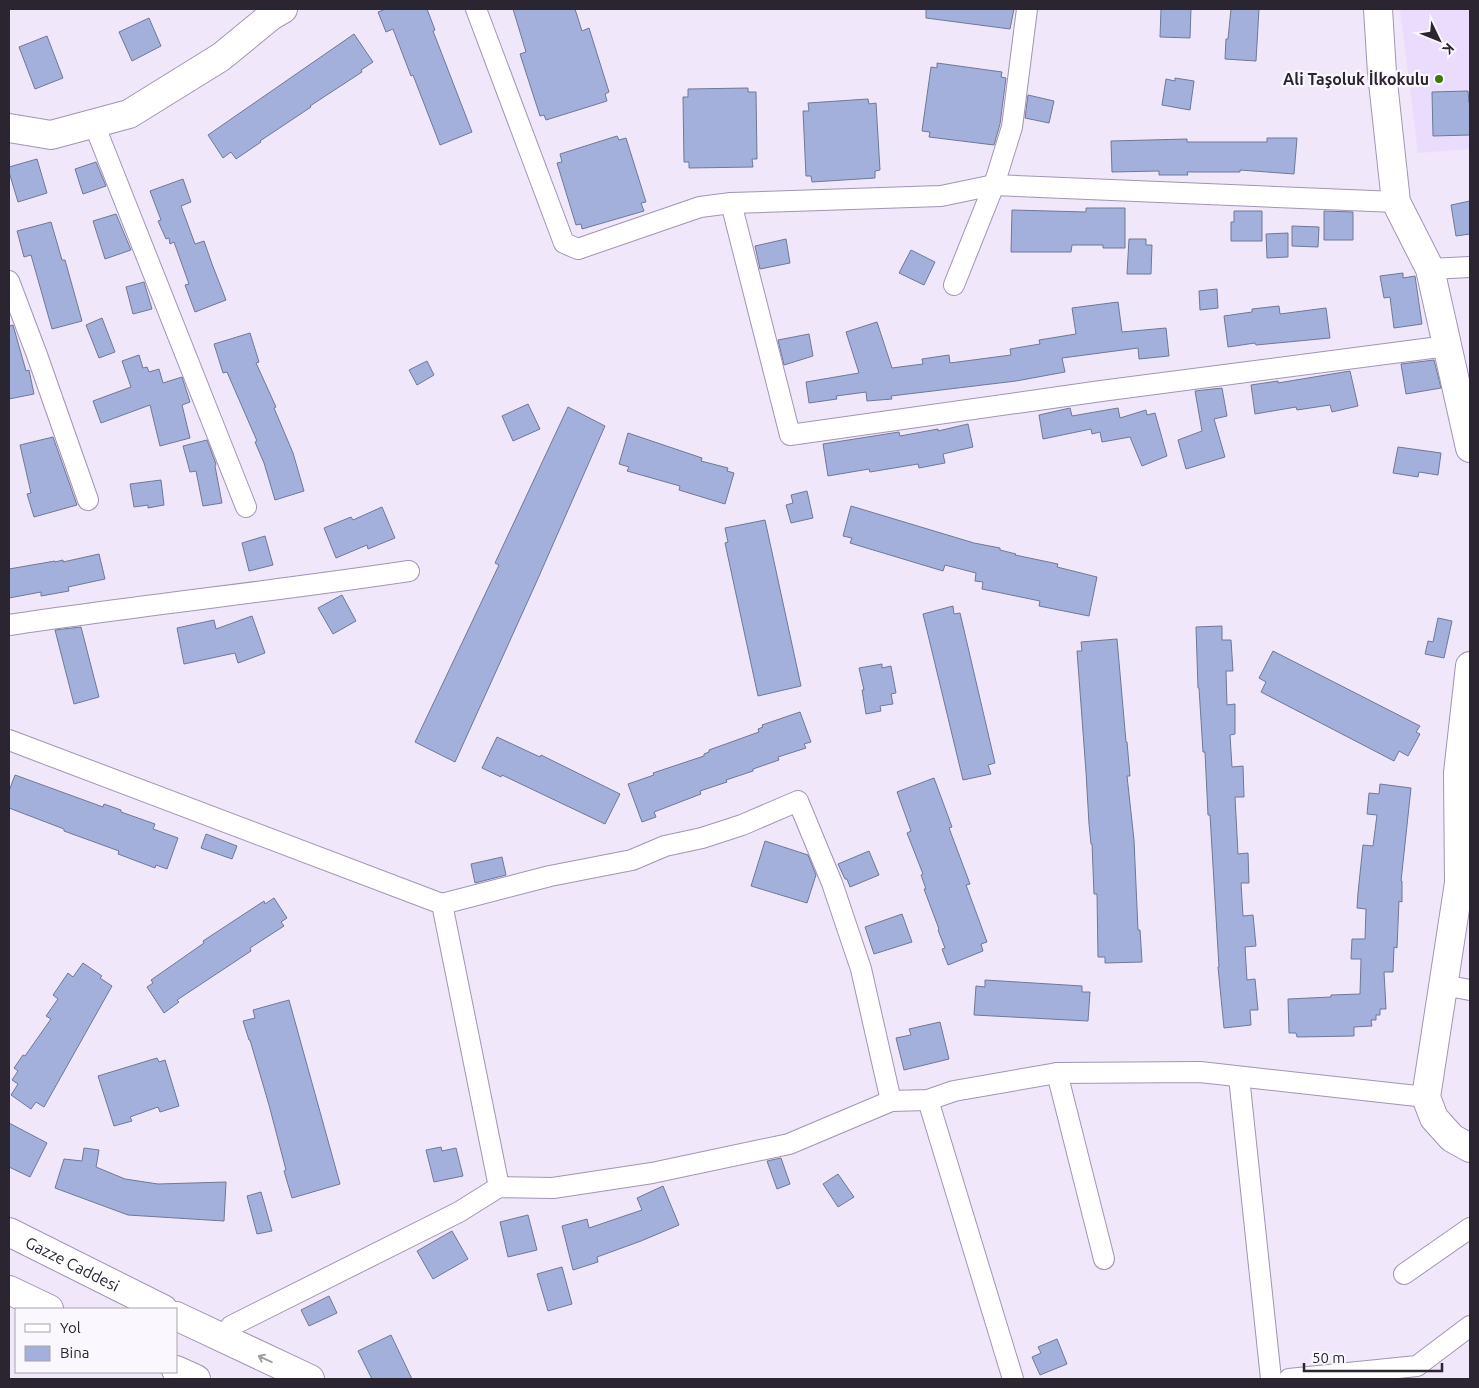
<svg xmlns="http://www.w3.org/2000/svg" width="1479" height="1388" viewBox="0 0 1479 1388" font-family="Ubuntu,sans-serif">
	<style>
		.built { fill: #eadcfc }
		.building { fill: #a3b0db; stroke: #6f7896 }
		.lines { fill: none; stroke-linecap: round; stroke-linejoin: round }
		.street-casing { stroke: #a294b3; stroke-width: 22 }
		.secondary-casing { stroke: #a294b3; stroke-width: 30 }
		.street { stroke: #fff; stroke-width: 20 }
		.secondary { stroke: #fff; stroke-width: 28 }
		.oneway { stroke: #9f9da2 }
		.poi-dot { fill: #40780a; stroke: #faf7fe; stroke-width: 2 }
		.labels { text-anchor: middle; stroke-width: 4.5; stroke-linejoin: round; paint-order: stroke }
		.poi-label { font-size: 16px; font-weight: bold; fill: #2a2531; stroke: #faf7fe; text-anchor: end }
		.street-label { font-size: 16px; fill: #2a2531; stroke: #faf7fe }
	</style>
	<rect width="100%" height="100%" fill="#f0e7fb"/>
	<polygon class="built" points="1400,9 1470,9 1470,149 1418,153"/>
	<g class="building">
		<polygon points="386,9 427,9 435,30 433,31 472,132 440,145 413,75 411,76 393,29 386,32 378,12"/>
		<polygon points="513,9 575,9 582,31 589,28 609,92 605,94 607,101 546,120 544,115 540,116 520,54 526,52"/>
		<polygon points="926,9 1014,9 1010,29 926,18"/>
		<polygon points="1161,9 1191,9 1190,38 1160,37"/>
		<polygon points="1231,9 1259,9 1256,61 1225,59 1226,39 1228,39"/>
		<polygon points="149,18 161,46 132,61 119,32"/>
		<polygon points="354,34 373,62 361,70 362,72 310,106 311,107 260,141 261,142 236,159 231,152 223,158 208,135"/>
		<polygon points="47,36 63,78 35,89 19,47"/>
		<polygon points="937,63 1002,72 1001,77 1006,78 1000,124 994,145 929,137 930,132 922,131 931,67 937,68"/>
		<polygon points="1175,78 1194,81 1190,110 1162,105 1166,79 1175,81"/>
		<polygon points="748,88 748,92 756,92 757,159 752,159 753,167 689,168 689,162 684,162 683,97 688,97 688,89"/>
		<polygon points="1468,91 1469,103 1470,103 1470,135 1433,136 1432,92"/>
		<polygon points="1028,95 1054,101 1049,123 1025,118"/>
		<polygon points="868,99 869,104 876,103 880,170 875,171 875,178 812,182 811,176 806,176 803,111 809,111 808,103"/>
		<polygon points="617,136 619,140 626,138 646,202 641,203 644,211 582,229 581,224 576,225 557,163 562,162 560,154"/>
		<polygon points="1267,138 1297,138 1294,174 1240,170 1240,172 1187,172 1188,175 1159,175 1159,171 1112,172 1111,141 1187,139 1187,142 1267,142"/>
		<polygon points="37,159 47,193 18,202 9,172 9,167"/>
		<polygon points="96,162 106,186 83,194 75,169"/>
		<polygon points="183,179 191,202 181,206 195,244 204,241 212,264 226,300 195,312 185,285 189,284 174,242 170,244 169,238 166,239 158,221 161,220 150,191"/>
		<polygon points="1470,201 1470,234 1456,236 1451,205"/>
		<polygon points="1086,208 1125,208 1125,248 1103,248 1103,245 1072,245 1071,252 1011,252 1012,210 1086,212"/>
		<polygon points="1234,211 1262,211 1262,241 1231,241 1231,222 1234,222"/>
		<polygon points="1324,211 1353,212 1353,240 1324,240"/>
		<polygon points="116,214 131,250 105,259 93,221"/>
		<polygon points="51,222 62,260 65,260 82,321 52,329 31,255 24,257 17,231"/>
		<polygon points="1292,226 1319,227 1318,247 1292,246"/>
		<polygon points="1288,233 1288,257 1267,258 1266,234"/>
		<polygon points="786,239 790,263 760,269 755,246"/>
		<polygon points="1129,239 1146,239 1146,245 1152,245 1151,274 1127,274"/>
		<polygon points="911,250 935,262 924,285 899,273"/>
		<polygon points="1403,273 1403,278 1415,276 1422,324 1394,328 1390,297 1384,298 1380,276"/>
		<polygon points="144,282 152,309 133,314 126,287"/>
		<polygon points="1217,289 1218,308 1200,310 1199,291"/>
		<polygon points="1118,302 1122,332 1166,328 1169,356 1139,359 1138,348 1062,358 1065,372 1016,381 891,396 892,399 867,401 866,392 836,396 837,399 809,403 806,382 859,373 846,332 877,322 892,368 923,364 922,359 949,355 950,363 1011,355 1010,349 1040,344 1039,340 1076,334 1072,308"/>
		<polygon points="1279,306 1280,314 1326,308 1330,338 1256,345 1255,343 1228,347 1224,316 1252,312 1252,309"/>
		<polygon points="102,318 115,352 99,358 86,325"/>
		<polygon points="13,325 26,371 29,370 34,394 9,399 9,326"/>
		<polygon points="250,333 259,362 256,363 276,407 274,408 293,453 304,491 275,500 264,463 255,442 257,441 227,372 223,373 214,344"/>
		<polygon points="809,334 813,356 784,365 778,340"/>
		<polygon points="139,355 143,368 147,367 149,372 159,369 163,383 182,377 190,402 182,405 190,438 160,446 150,405 101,423 93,401 131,387 122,361"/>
		<polygon points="1434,360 1441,388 1406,394 1401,364"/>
		<polygon points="427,361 434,375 417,385 409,370"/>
		<polygon points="1350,371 1358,406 1332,412 1330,405 1297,410 1296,407 1255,414 1251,385 1278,381 1278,383"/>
		<polygon points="1222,388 1227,416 1214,419 1225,457 1186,469 1178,440 1202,431 1195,391"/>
		<polygon points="528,404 540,429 513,441 502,416"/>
		<polygon points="568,407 605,426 536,583 455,762 415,742 499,565 495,563"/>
		<polygon points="1070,408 1072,416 1118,408 1120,418 1146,410 1147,415 1155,413 1167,456 1142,466 1130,437 1102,442 1100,432 1092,434 1091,429 1043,439 1039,415"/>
		<polygon points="968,424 973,447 943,454 945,463 919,468 918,464 870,472 869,469 828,476 823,444 899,432 900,436 938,429 938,431"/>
		<polygon points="628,433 702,458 701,461 728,468 727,471 734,473 725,504 679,490 680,486 627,471 629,467 619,464"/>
		<polygon points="53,437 77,505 34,517 27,494 31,493 20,445"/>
		<polygon points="207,440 216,464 215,466 222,503 203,506 196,471 190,472 183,446"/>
		<polygon points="1398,447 1441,453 1438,475 1419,472 1418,477 1393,473"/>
		<polygon points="161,480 164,505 148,508 148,505 134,507 130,484"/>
		<polygon points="807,491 813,518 791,523 786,505 793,503 791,495"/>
		<polygon points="851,506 974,543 1000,548 1000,550 1016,554 1015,555 1058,564 1057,567 1097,577 1089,616 1039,606 1040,601 982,589 983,582 975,581 976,573 945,565 943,571 850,543 852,538 843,536"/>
		<polygon points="382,507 395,538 368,549 367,545 336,558 324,528 351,517 353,520"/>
		<polygon points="765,520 801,686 758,696 725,543 728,542 725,528"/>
		<polygon points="265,536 273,565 249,571 242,543"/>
		<polygon points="99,554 105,579 68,587 69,591 41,596 41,592 9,598 9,569 55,561 55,562 63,560 63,562"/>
		<polygon points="342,595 356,621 333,634 318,608"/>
		<polygon points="953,606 954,614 960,613 995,763 988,765 991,774 963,780 923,614"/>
		<polygon points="252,616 265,653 238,663 235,653 184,664 177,628 214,620 216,629"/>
		<polygon points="1438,618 1452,621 1444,658 1425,654 1428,641 1433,642"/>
		<polygon points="1222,626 1222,640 1231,640 1233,671 1226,671 1227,705 1235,704 1235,734 1230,735 1232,767 1243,766 1244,797 1235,797 1238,854 1248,853 1249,883 1241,883 1243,916 1253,915 1256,946 1245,947 1247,980 1255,979 1258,1010 1250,1010 1251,1025 1224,1028 1218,967 1219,967 1210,815 1208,815 1205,752 1203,752 1199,688 1198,688 1196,627"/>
		<polygon points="81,627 99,697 74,704 55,630"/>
		<polygon points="1117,639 1126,742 1127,742 1130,776 1127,776 1134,840 1138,930 1140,930 1142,962 1105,963 1105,957 1098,957 1097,894 1094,894 1092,844 1091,844 1089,824 1086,772 1077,651 1082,651 1081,642"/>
		<polygon points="1273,651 1420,726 1416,732 1420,734 1408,756 1399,751 1394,761 1261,692 1266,682 1259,678"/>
		<polygon points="882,664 882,668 891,666 896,693 891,694 893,704 880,706 881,711 866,714 862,690 864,690 859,668"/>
		<polygon points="800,712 811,742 804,744 806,748 778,757 779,760 753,769 753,771 726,780 727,782 700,791 701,794 654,812 656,817 642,822 628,784 654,775 653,773 704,756 704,754 709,752 709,750 759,732 758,729 763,727 762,725"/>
		<polygon points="497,737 540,757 541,755 620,794 605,824 502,775 501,777 482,768"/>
		<polygon points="15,775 103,807 104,804 121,810 121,812 155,824 153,829 178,838 167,869 156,865 155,868 118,854 119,851 64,831 64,829 9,808 9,791"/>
		<polygon points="934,778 952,827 949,828 970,884 966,885 987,942 981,944 983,951 948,965 942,949 945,948 938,930 939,929 924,889 926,889 921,875 923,874 907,833 911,831 897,792"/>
		<polygon points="1380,784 1411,788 1401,881 1402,881 1402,902 1399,901 1397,948 1394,947 1393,972 1384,972 1386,1009 1380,1009 1380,1015 1376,1015 1376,1020 1371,1020 1372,1026 1354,1027 1354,1036 1297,1037 1296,1033 1289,1033 1288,999 1331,997 1331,995 1360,994 1361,959 1351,959 1352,939 1365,939 1366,909 1357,908 1358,893 1363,845 1373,846 1377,815 1367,814 1369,793 1379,794"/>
		<polygon points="206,834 237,846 232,859 201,848"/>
		<polygon points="765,841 808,855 816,875 807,903 751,886"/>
		<polygon points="869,851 879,875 850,887 847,879 845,879 838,864"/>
		<polygon points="502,857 506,875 475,883 471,864"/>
		<polygon points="274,898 287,918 281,922 284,926 250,948 251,951 177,1000 179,1002 164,1013 147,987 153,983 151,980 204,943 203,941 264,901 265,904"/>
		<polygon points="902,914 912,942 874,954 865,927"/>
		<polygon points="83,963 102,976 100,978 112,986 44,1107 36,1102 31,1109 11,1095 18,1084 12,1080 18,1071 14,1068 23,1055 25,1056 51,1019 46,1016 58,999 53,995 68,973 73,977"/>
		<polygon points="985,980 1082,986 1082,992 1090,992 1088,1021 974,1015 976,986 985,987"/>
		<polygon points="289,1000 340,1184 292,1198 284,1171 286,1170 269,1105 250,1040 249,1040 243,1021 255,1018 253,1010"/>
		<polygon points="940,1022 949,1059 904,1070 896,1038 911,1035 909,1029"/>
		<polygon points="157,1058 159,1062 165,1060 179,1106 160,1112 158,1107 130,1117 132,1121 114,1126 98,1076"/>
		<polygon points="9,1123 47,1143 30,1177 9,1167"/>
		<polygon points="441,1147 442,1151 456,1148 463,1176 434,1182 426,1150"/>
		<polygon points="84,1148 99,1150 96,1167 125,1179 158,1184 226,1182 224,1221 128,1215 55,1188 64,1159 82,1161"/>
		<polygon points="781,1158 790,1184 777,1189 767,1161"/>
		<polygon points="838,1174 854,1197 838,1207 823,1184"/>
		<polygon points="663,1186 679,1225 641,1241 597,1257 598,1262 573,1270 562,1226 587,1219 589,1228 642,1210 637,1198"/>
		<polygon points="261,1192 272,1231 257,1234 247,1196"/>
		<polygon points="528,1215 537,1250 508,1257 500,1222"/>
		<polygon points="452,1231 468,1259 433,1279 417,1251"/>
		<polygon points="562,1267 572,1304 548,1311 537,1274"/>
		<polygon points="329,1296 337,1313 309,1326 301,1310"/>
		<polygon points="391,1335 412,1379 372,1379 358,1351"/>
		<polygon points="1057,1339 1067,1364 1040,1375 1032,1357 1041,1353 1038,1347"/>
	</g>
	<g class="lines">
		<defs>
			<g id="street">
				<polyline points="476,9 564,243 578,249 700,207 731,203 941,196 994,185 1396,202"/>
				<polyline points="94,124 246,507"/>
				<polyline points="731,203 790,435 1101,391 1447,346"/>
				<polyline points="1430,269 1470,267"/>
				<polyline points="9,281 37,355 88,500"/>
				<polyline points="954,285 994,185 1012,127 1027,9"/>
				<path d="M 9,625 C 142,605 276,591 409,571"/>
				<polyline points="9,740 442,904 499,1187"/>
				<polyline points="442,904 550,876 632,860 665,846 702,838 742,825 798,801 832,883 861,969 891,1101"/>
				<polyline points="1443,985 1470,990"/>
				<polyline points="1057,1073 1104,1259"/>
				<polyline points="1239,1077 1271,1379"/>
				<polyline points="928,1100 1013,1379"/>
				<polyline points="1404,1274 1470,1228"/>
				<polyline points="222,1339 231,1326 459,1212 499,1187 553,1188 652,1173 789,1144 891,1101 928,1100 954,1091 1057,1073 1200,1072 1426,1097"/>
				<polyline points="1289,1379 1417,1366 1470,1326"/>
			</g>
			<g id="secondary">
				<polyline points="1378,9 1382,73 1396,202 1430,269 1470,448"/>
				<polyline points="9,128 51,135 129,114 221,57 271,16 283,9"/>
				<polyline points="1470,666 1458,773 1459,883 1426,1097 1434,1118 1452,1138 1470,1148"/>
				<path id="s1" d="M 9,1232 L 163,1309"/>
				<polyline points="9,1290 49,1309"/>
				<polyline points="176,1316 310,1379"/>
				<polyline points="176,1370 196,1379"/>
			</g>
		</defs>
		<use href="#street" class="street-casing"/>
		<use href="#secondary" class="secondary-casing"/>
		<use href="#street" class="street"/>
		<use href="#secondary" class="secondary"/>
	</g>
	<defs><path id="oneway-shaft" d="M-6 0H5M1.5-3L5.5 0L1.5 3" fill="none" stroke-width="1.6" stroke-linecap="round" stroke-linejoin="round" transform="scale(1.25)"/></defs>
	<use class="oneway" href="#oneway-shaft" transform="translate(265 1359) rotate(-155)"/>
	<circle class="poi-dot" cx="1439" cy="79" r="5"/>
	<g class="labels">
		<g class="poi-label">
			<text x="1429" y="85">Ali Taşoluk İlkokulu</text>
		</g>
		<g class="street-label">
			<text dy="6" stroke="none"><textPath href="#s1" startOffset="71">Gazze Caddesi</textPath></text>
		</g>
	</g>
	<rect width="1479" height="1388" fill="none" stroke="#2a2531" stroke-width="20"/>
	<rect x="15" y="1308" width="162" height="65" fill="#faf7fe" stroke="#a7a3ac"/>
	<rect x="25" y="1324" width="25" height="8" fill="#ffffff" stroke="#a7a3ac"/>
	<text x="60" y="1333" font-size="15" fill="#2a2531">Yol</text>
	<rect x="25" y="1346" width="25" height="15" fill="#a3b0db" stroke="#a7a3ac"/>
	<text x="60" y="1358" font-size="15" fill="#2a2531">Bina</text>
	<g transform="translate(1439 40) rotate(133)" stroke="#faf7fe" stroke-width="4" paint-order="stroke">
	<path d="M0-4L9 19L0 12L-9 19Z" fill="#2a2531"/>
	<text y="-8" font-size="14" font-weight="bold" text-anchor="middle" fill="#2a2531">K</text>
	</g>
	<path d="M1304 1363v8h138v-8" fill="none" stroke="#2a2531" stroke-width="2.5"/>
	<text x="1312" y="1363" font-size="15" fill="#2a2531" stroke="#faf7fe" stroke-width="4" paint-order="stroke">50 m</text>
</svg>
